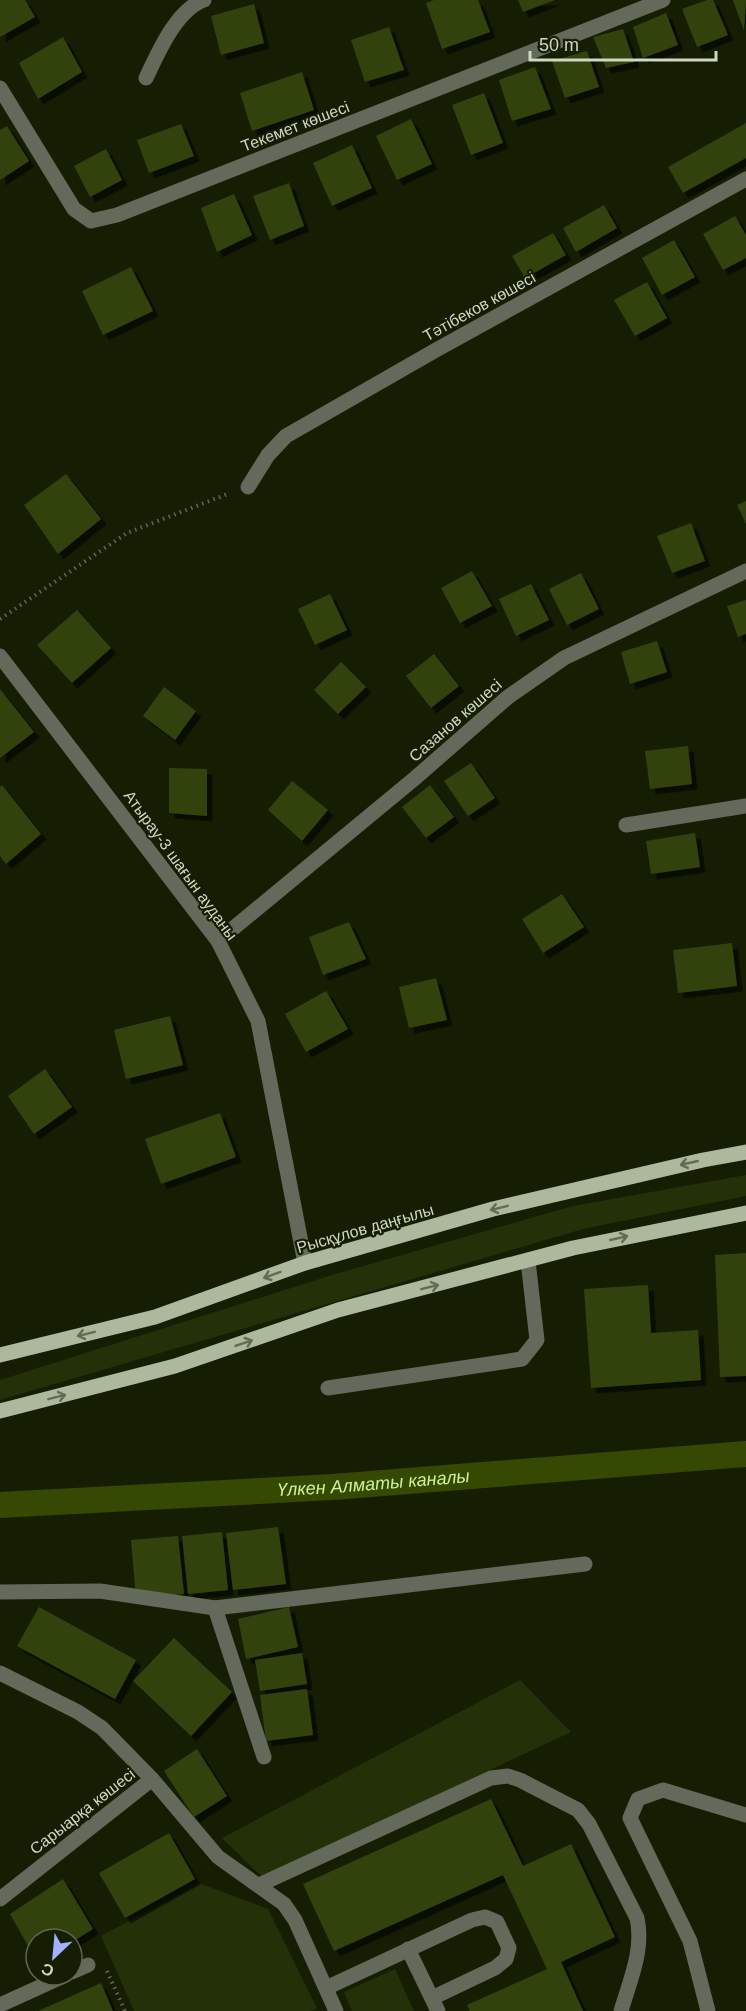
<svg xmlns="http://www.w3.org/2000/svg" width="746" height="2011" viewBox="0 0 746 2011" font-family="Arial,sans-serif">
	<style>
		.green { fill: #233008 }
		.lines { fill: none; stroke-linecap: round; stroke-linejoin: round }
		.canal { stroke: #354903; stroke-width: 26 }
		.building { fill: #314211; filter: url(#shadow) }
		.path { stroke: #606952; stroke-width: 4; stroke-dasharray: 1.5 4.5; stroke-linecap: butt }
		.minor { stroke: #63695b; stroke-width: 15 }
		.major { stroke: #adb99d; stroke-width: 15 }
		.oneway { stroke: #616c50 }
		.labels { text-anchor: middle; stroke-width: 4.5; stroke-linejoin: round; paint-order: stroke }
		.street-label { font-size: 16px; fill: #cfd7c6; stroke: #151e03 }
		.water-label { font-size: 18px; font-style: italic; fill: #cef296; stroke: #151e03 }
	</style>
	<defs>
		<filter id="shadow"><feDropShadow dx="5.5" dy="5.5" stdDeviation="0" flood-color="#0009"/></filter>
	</defs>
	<rect width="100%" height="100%" fill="#151e03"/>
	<g class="green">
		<polygon points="746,1175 746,1196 583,1229 0,1400 0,1380 332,1275 573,1206"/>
		<polygon points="520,1680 571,1732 262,1877 222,1838"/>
		<polygon points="199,1883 268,1909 317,2008 311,2011 134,2011 101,1936"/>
		<polygon points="395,1969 414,2011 352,2011 344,1992"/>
	</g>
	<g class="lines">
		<path class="canal" id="s1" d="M 0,1505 L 333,1487 L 746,1454"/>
	</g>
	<g class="building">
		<polygon points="0,0 25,0 35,17 0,37"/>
		<polygon points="434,0 478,0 490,32 442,49 426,3"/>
		<polygon points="518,0 555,0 523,12"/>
		<polygon points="707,0 713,0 728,35 697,47 682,9"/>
		<polygon points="733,0 746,0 744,31"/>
		<polygon points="254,4 264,43 221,55 211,16"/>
		<polygon points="666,13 678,45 643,58 633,27"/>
		<polygon points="389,27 404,70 365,82 351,40"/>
		<polygon points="623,29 634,62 606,68 593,37"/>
		<polygon points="63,37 82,72 38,99 19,63"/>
		<polygon points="587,51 599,87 565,98 552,61"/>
		<polygon points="535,67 551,109 512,121 499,80"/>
		<polygon points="302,72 314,110 252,131 240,93"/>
		<polygon points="484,93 503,143 471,155 452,105"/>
		<polygon points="411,119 432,164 397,180 376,136"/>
		<polygon points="746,123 746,158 683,193 668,167"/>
		<polygon points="181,124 194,156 149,173 137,140"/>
		<polygon points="7,126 29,161 0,180 0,130"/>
		<polygon points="352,145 372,188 332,206 313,163"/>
		<polygon points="106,149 122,180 90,197 74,166"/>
		<polygon points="289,183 304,226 270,240 253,196"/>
		<polygon points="234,194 252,235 217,252 201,208"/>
		<polygon points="604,205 617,228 576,252 563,228"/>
		<polygon points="735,216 746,235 746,258 723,270 703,234"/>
		<polygon points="553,233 566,255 525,278 512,256"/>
		<polygon points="674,240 695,277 662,295 642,258"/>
		<polygon points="131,267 153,311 103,335 82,291"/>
		<polygon points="647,282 667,318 635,336 614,300"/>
		<polygon points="66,474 101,519 58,554 24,505"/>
		<polygon points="746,501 746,524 737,505"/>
		<polygon points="691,523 705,561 672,573 657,536"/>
		<polygon points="472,571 492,606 460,623 441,588"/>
		<polygon points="581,573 599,609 567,625 549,589"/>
		<polygon points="531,584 549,620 516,636 499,599"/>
		<polygon points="330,594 347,630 315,645 298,609"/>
		<polygon points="746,600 746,634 738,637 727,606"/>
		<polygon points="77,610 111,648 72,683 37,645"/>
		<polygon points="657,641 667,672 630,684 621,652"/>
		<polygon points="434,654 459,686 431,708 406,676"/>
		<polygon points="341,662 366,687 338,714 314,690"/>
		<polygon points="164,687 196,711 175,740 143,716"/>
		<polygon points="0,689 34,732 0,758"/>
		<polygon points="688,746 692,784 650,789 645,751"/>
		<polygon points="471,763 495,798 468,816 444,781"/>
		<polygon points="169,768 207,769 207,816 169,813"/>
		<polygon points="292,781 328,810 302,841 268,810"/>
		<polygon points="2,785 41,834 6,864 0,856 0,787"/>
		<polygon points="430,785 454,817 426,838 402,807"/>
		<polygon points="695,833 700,867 651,874 646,841"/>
		<polygon points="562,894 584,927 543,953 522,919"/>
		<polygon points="349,922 366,959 323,975 309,937"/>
		<polygon points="732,943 737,986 678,993 673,950"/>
		<polygon points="436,978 447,1020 409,1028 399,987"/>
		<polygon points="326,991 348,1029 306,1052 285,1014"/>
		<polygon points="170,1016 183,1065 126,1079 114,1030"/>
		<polygon points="45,1069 72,1107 34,1134 8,1096"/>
		<polygon points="220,1113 236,1157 161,1184 145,1139"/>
		<polygon points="746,1253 746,1376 720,1377 715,1255"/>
		<polygon points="648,1285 651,1333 698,1330 701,1380 591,1388 584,1289"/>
		<polygon points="278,1527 286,1584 233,1590 226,1533"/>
		<polygon points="222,1532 228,1590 188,1594 182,1536"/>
		<polygon points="178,1536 184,1594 136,1598 131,1540"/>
		<polygon points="39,1607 136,1660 115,1699 17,1646"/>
		<polygon points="289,1607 298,1647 246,1659 238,1619"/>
		<polygon points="174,1638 232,1692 191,1736 133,1681"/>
		<polygon points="302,1653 307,1684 260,1691 255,1660"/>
		<polygon points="307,1689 313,1735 266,1741 260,1695"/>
		<polygon points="197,1749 227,1796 194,1817 164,1771"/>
		<polygon points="491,1799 523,1866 571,1844 615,1937 561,1962 583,2011 470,2011 467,2005 547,1969 503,1875 334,1951 303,1884"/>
		<polygon points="169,1833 195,1879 125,1918 99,1873"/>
		<polygon points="63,1879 93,1929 72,1942 72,1939 36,1939 36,1960 10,1914"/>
		<polygon points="101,1983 113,2011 38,2011"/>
	</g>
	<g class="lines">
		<g class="path">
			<polyline points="0,619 127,533 230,493"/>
			<polyline points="107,1971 125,2011"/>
		</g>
		<g class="minor">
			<path d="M 146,78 C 158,53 176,10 204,0"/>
			<polyline points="0,88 74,209 91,221 117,215 663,0"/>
			<polyline points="248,487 268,455 286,436 436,350 746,179"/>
			<polyline points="0,656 218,941 258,1021 305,1263"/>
			<polyline points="626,825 746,806"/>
			<polyline points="218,941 414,779 508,697 564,658 746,571"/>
			<polyline points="328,1388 522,1359 537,1340 528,1261"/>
			<polyline points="0,1592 100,1591 215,1608 264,1757"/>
			<polyline points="215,1608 585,1564"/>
			<polyline points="0,1673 78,1712 102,1728 152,1779 0,1899"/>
			<polyline points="152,1779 218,1857 284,1904 295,1920 336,2011"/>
			<path d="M 259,1885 L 491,1778 L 508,1776 L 520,1780 L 578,1810 L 589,1824 L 637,1918 C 644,1950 630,1980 621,2011"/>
			<polyline points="408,1949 438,2011"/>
			<polyline points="72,1972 88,1965"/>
			<polyline points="326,1988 472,1920 485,1917 497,1922 509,1948 506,1959 495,1968 432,1998"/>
			<polyline points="0,2005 66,1975"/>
			<polyline points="708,2011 690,1941 630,1818 638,1799 663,1790 746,1815"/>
		</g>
		<g class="major">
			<polyline points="0,1355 155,1317 305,1263 493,1209 703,1160 746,1152"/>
			<polyline points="0,1411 175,1366 338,1310 573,1248 746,1213"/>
		</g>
	</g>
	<defs><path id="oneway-shaft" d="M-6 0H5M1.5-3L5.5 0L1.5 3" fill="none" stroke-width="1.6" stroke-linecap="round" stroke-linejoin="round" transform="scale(1.5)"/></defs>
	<g class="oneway">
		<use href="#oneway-shaft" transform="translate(689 1163) rotate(167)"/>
		<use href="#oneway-shaft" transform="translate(499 1208) rotate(166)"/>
		<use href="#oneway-shaft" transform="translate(619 1238) rotate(-13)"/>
		<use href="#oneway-shaft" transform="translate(272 1275) rotate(160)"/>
		<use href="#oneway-shaft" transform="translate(430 1287) rotate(-14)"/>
		<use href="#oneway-shaft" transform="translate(86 1334) rotate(166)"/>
		<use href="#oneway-shaft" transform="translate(244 1343) rotate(-19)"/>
		<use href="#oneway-shaft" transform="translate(57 1397) rotate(-14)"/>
	</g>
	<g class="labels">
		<g class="street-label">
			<text transform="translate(295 126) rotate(-21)" y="6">Текемет көшесі</text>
			<text transform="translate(479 306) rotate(-29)" y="6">Тәтібеков көшесі</text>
			<text transform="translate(455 720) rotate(-41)" y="6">Сазанов көшесі</text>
			<text transform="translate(181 865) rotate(54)" y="6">Атырау-3 шағын ауданы</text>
			<text transform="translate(365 1228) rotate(-16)" y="6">Рысқұлов даңғылы</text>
			<text transform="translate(82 1811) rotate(-38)" y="6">Сарыарқа көшесі</text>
		</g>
		<g class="water-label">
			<text dy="6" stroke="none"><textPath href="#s1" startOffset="374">Үлкен Алматы каналы</textPath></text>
		</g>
	</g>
	<g transform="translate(54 1957) rotate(206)"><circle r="28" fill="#151e03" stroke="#5f6851" stroke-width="1.5"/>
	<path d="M0-4.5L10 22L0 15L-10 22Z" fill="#a4b1fc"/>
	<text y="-9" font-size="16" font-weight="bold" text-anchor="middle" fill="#cfd7c6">С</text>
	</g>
	<path d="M530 51v9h186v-9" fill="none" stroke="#cfd7c6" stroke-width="3"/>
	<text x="539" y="51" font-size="18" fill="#cfd7c6" stroke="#151e03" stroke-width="4.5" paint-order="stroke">50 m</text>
</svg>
